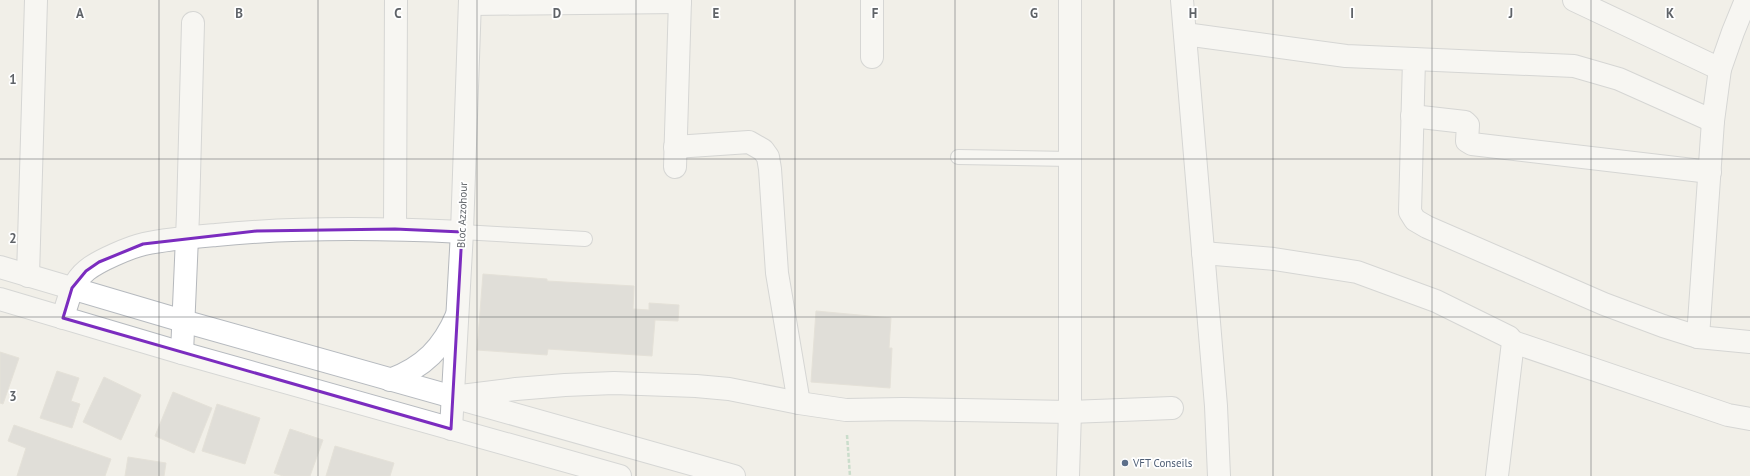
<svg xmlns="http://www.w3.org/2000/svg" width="1750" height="476" viewBox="0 0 1750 476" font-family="'PT Sans',sans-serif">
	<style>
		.building { fill: #cccac5; stroke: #d6d1c6 }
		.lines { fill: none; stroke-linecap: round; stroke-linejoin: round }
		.lane-casing { stroke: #b5b8bc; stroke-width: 16 }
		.street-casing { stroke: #b5b8bc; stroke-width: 24 }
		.secondary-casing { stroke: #b6babf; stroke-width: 24 }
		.path { stroke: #9cc7a9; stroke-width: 2.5; stroke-dasharray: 4 2; stroke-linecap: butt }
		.lane { stroke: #fff; stroke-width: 14 }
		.street { stroke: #fff; stroke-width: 22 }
		.secondary { stroke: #fff; stroke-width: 22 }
		.marked { fill: none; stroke: #7b2cbf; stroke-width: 3; stroke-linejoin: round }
		.grid { fill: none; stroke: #5f6368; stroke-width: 1; stroke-opacity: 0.55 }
		.service-dot { fill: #5c6f8a; stroke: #fff; stroke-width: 1.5 }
		.labels { text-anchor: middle; stroke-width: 3.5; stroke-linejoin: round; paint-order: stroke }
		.street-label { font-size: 11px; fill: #5f6368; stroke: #fff }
		.service-label { font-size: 11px; fill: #4e5e75; stroke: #fff; text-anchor: start }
		.grid-label { font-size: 13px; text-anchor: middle; font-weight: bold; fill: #5f6368; stroke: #fff; stroke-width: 3.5; stroke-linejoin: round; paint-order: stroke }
	</style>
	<rect width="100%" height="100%" fill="#f1efe8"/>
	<g class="building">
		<polygon points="483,274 547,279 547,281 634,286 633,309 649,310 649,303 679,305 678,321 655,320 652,356 548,349 547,355 477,350"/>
		<polygon points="816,311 891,318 889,348 892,348 890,388 811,382"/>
		<polygon points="0,352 19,358 3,404 0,403"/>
		<polygon points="57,371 79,378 71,401 80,404 72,428 40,418"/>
		<polygon points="104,377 141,395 121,440 83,422"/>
		<polygon points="173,392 212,408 194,453 155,436"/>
		<polygon points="217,404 260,418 245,464 202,451"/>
		<polygon points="14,425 111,459 105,476 17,476 26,448 8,441"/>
		<polygon points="290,429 323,440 310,476 283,476 274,473"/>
		<polygon points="335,446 394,463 390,476 326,476"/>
		<polygon points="128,457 166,463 164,476 125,476"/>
	</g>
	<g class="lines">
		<defs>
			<g id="lane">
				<polyline points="958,157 1070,159"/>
				<polyline points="462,232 585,239"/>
			</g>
			<g id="street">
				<polyline points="1182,0 1216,406 1219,476"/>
				<polyline points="1574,0 1720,69"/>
				<polyline points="470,4 680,2"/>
				<polyline points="1185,34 1346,56 1414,59 1410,212 1415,220 1427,227 1604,304 1663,326 1698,337 1750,342"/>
				<polyline points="872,57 872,0"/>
				<polyline points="1414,59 1574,66 1619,79 1713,121"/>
				<polyline points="1412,116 1465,122 1468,125 1467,141 1472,144 1710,172"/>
				<polyline points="675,147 749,142 763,150 768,157 770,169 777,273 799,403"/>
				<polyline points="675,167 680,0"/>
				<polyline points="395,229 396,0"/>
				<polyline points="1203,253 1274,259 1357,272 1436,301 1509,337 1513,342 1497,476"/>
				<polyline points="28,276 36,0"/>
				<path d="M 63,318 C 68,300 72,282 87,270 C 98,261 130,247 144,244 C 168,239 193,237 216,235 C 298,227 380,228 462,232"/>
				<polyline points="1698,337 1713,121 1720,69 1733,32 1746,0"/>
				<polyline points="1513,342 1728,415 1750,419"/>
				<polyline points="182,353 188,214 193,23"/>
				<polyline points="453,397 516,389 565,385 614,383 696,386 729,389 799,403 846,410 903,409 1070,412 1172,408"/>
				<polyline points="451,429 462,232 470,0"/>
				<polyline points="1068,476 1070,412 1070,0"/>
			</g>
			<g id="secondary">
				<polyline points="0,267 183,321 734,476"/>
				<polyline points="0,299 182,353 620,476"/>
				<path d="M 390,380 C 424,367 443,348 457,315"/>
			</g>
		</defs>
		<use href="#lane" class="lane-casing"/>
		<use href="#street" class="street-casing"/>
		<use href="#secondary" class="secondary-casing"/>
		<polyline class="path" points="847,435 850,476"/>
		<use href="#lane" class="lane"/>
		<use href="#street" class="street"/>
		<use href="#secondary" class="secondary"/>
	</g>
	<path d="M0 0H1750V476H0ZM 395,229 L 462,232 L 451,429 L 63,318 L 72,288 L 86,271 L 99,262 L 143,244 L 257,231 Z" fill="#f1efe8" fill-opacity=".55" fill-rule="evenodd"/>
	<path class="marked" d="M 395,229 L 462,232 L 451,429 L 63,318 L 72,288 L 86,271 L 99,262 L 143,244 L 257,231 Z"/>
	<path class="grid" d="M 159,0 L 159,476M 318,0 L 318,476M 477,0 L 477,476M 636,0 L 636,476M 795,0 L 795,476M 955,0 L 955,476M 1114,0 L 1114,476M 1273,0 L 1273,476M 1432,0 L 1432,476M 1591,0 L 1591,476M 0,159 L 1750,159M 0,317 L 1750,317"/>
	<circle class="service-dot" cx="1125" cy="463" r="4"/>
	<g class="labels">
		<g class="street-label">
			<text transform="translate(462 215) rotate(-88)" y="4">Bloc Azzohour</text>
		</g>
		<g class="service-label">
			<text x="1133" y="467">VFT Conseils</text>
		</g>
	</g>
	<g class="grid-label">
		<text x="80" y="18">A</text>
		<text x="239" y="18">B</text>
		<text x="398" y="18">C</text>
		<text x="557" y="18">D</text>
		<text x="716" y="18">E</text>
		<text x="875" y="18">F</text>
		<text x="1034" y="18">G</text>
		<text x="1193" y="18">H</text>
		<text x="1352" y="18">I</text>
		<text x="1511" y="18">J</text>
		<text x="1670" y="18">K</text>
		<text x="13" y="84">1</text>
		<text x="13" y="243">2</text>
		<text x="13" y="401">3</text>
	</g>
</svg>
